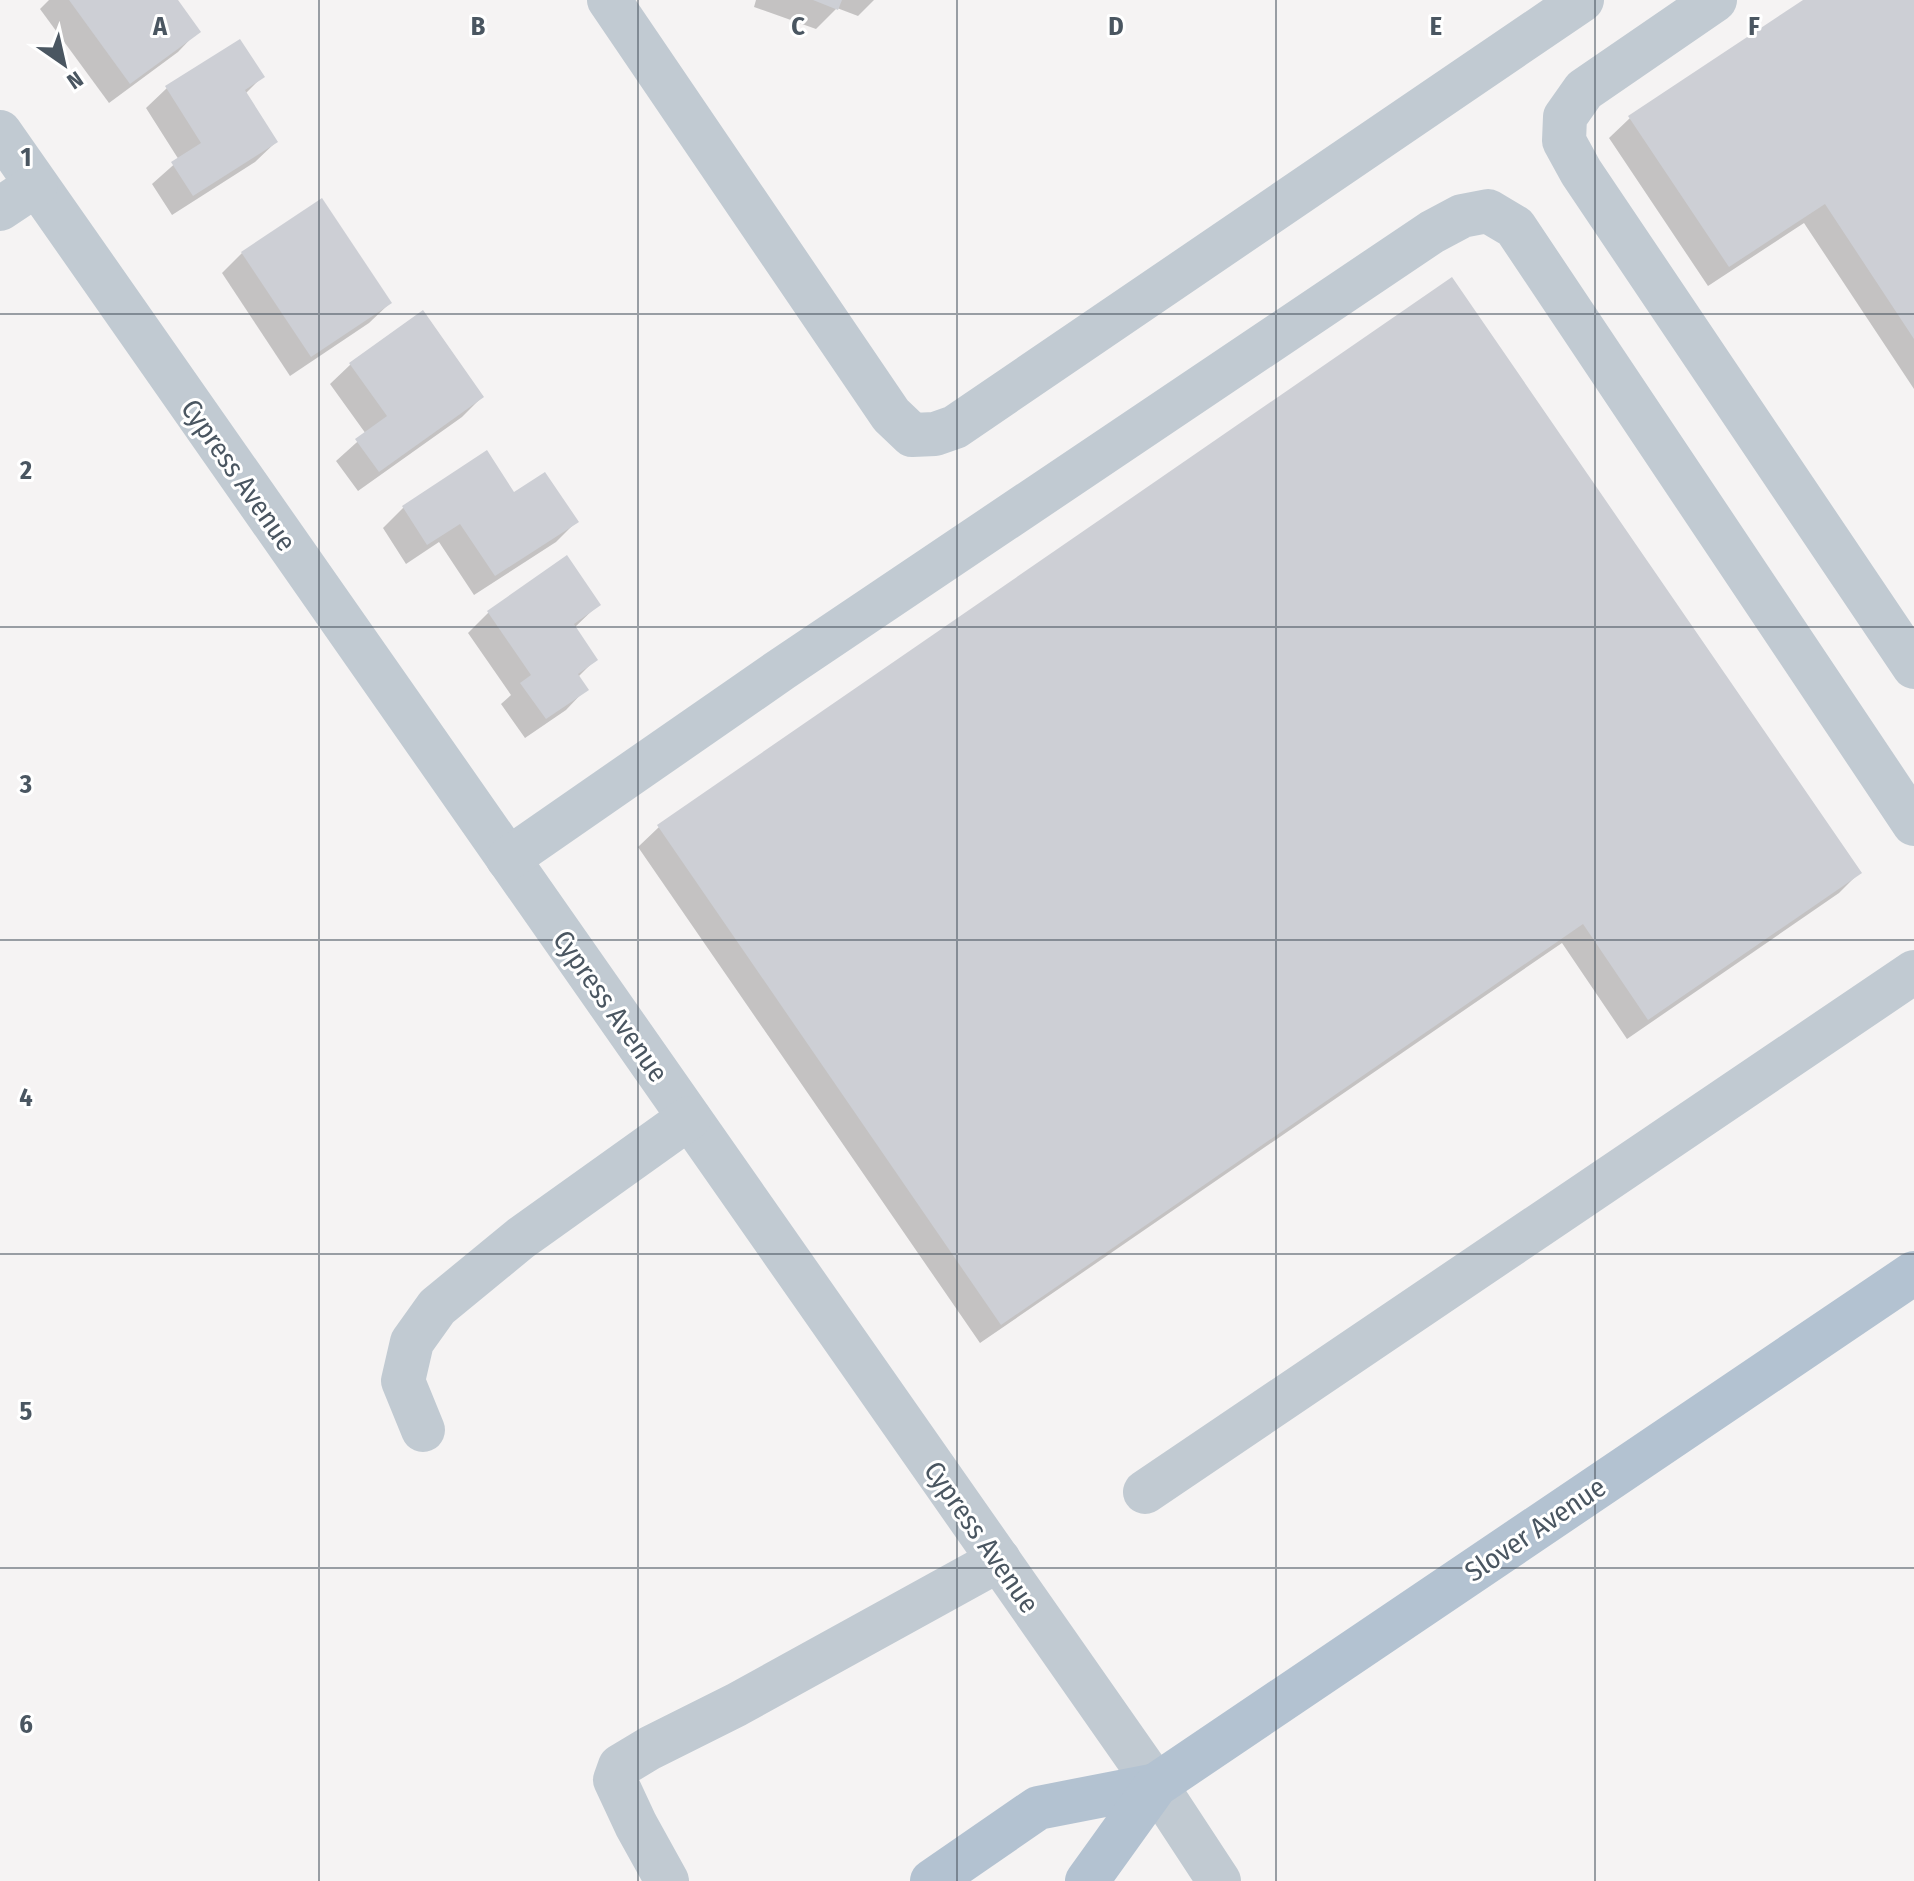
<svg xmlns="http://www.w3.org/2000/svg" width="1914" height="1881" viewBox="0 0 1914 1881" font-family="'Fira Sans Condensed',sans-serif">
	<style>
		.shadow { fill: #0003 }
		.building { fill: #cdcfd5 }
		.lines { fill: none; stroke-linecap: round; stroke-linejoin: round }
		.minor { stroke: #c1cad2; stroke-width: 44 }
		.major { stroke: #b3c2d1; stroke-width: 44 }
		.grid { fill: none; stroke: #4a5661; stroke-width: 2; stroke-opacity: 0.55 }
		.labels { text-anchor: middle; stroke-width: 6; stroke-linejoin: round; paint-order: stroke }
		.street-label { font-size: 28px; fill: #4a5661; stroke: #fff }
		.grid-label { font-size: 26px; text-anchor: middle; font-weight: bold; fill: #4a5661; stroke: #fff; stroke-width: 6; stroke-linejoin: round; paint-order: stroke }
	</style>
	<rect width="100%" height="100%" fill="#f5f3f3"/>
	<g class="shadow">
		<polygon points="49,0 174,0 198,31 178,52 109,103 40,9"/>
		<polygon points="756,0 874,0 858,16 837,8 816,29 754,7"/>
		<polygon points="1807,0 1914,0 1914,389 1804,223 1708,286 1609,138 1630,118"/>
		<polygon points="262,77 245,94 276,142 255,162 172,215 152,184 179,160 146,108 167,88"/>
		<polygon points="242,253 390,303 369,323 290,376 222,273"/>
		<polygon points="351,364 482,397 462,417 358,491 336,461 366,434 330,384"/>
		<polygon points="487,453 514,495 576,522 556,542 474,595 439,542 406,564 383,528 403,508"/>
		<polygon points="566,558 599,604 574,628 596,659 578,677 586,689 566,710 525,738 501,704 511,695 468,633 488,613"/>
		<polygon points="659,827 1859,873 1839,893 1627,1039 1562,943 980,1343 638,847"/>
	</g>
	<g class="building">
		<polygon points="69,0 178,0 201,32 130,84"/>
		<polygon points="813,0 842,0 838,10"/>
		<polygon points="1803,0 1914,0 1914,339 1825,204 1729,267 1628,116"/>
		<polygon points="240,39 265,77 245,90 278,142 193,196 171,162 201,143 165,86"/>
		<polygon points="322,198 392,303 311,357 241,252"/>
		<polygon points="1452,277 1862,873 1648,1020 1583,924 1001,1325 657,825"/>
		<polygon points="423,310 484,397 379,472 355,439 387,416 349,363"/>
		<polygon points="487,450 514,492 545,472 579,522 495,576 460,524 427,545 402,506"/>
		<polygon points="567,555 601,605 574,624 598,660 578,674 589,690 546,719 520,683 531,675 487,611"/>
	</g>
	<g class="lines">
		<g class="minor">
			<polyline points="609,0 891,415 912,435 935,434 955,427 1582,0"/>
			<polyline points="1715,0 1584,90 1565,117 1564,141 1581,172 1914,667"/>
			<polyline points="0,132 1156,1785 1219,1881"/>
			<polyline points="0,209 36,185"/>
			<polyline points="508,859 782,669 1432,232 1462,216 1488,211 1515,227 1914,824"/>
			<polyline points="423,1430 403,1381 412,1342 437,1307 521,1238 689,1118"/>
			<polyline points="1145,1492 1914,972"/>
			<polyline points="667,1881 636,1825 615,1780 620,1766 650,1748 736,1705 999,1560"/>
		</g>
		<g class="major">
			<polyline points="932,1881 1038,1808 1156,1785"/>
			<polyline points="1087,1881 1156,1785 1914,1273"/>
		</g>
	</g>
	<path class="grid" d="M 319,0 L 319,1881M 638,0 L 638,1881M 957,0 L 957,1881M 1276,0 L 1276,1881M 1595,0 L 1595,1881M 0,314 L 1914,314M 0,627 L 1914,627M 0,940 L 1914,940M 0,1254 L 1914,1254M 0,1568 L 1914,1568"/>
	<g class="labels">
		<g class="street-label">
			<text transform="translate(239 475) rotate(55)" y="10">Cypress Avenue</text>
			<text transform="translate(611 1006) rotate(55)" y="10">Cypress Avenue</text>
			<text transform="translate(1535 1529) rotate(-34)" y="10">Slover Avenue</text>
			<text transform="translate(982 1537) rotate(55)" y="10">Cypress Avenue</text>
		</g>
	</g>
	<g class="grid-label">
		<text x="160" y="35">A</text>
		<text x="478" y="35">B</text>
		<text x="798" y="35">C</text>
		<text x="1116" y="35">D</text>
		<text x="1436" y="35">E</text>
		<text x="1754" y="35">F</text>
		<text x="26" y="166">1</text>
		<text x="26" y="479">2</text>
		<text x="26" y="793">3</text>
		<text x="26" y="1106">4</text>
		<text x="26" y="1420">5</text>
		<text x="26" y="1733">6</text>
	</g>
	<g transform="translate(64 64) rotate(146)" stroke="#ffffff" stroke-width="6" paint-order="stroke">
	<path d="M0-6L14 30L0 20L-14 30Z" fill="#4a5661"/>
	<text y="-12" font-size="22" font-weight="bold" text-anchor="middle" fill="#4a5661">N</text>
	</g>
</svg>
